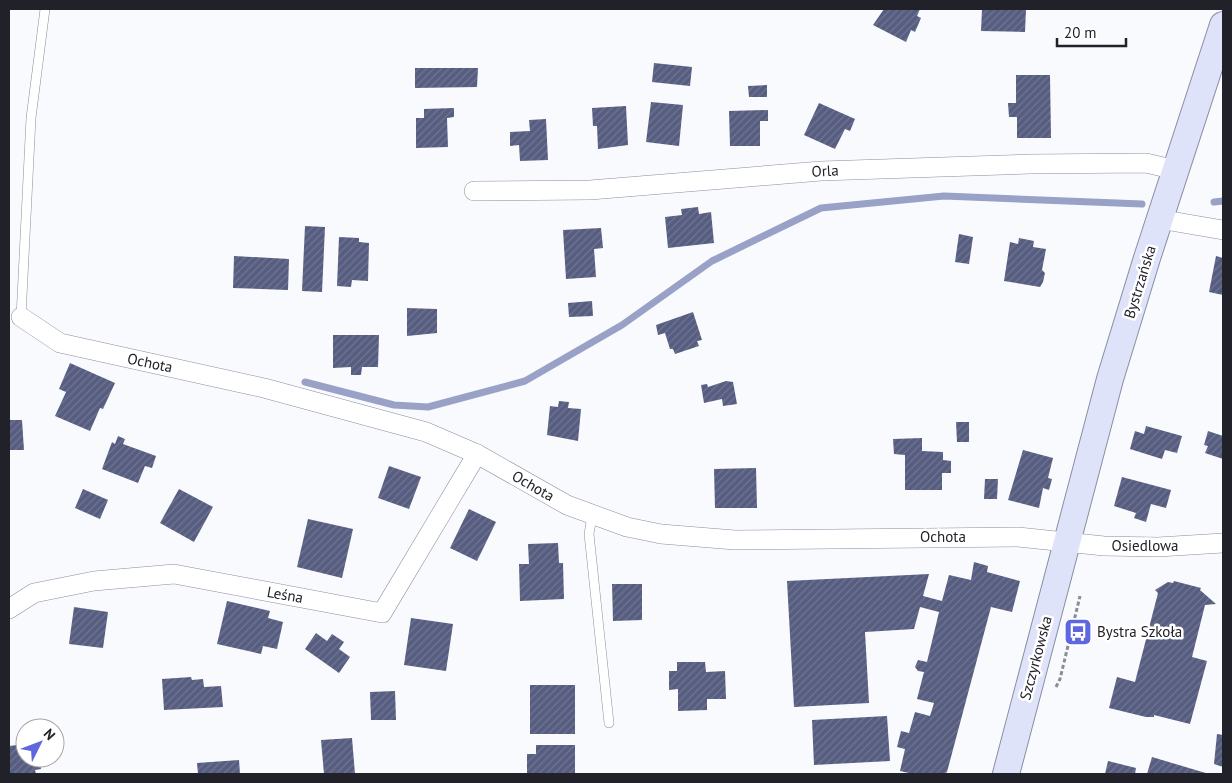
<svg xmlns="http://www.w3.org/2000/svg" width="1232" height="783" viewBox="0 0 1232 783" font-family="'PT Sans',sans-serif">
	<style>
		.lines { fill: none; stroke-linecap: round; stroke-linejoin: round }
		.stream { stroke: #99a1c7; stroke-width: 7 }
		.building { fill: url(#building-hatch) }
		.lane-casing { stroke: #8a8ea1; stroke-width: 10 }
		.street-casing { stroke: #8a8ea1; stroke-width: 20 }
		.secondary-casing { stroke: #8a8ea1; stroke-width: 28 }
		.path { stroke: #8c8d93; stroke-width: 3; stroke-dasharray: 4 2.5; stroke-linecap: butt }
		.lane { stroke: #fff; stroke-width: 9 }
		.street { stroke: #fff; stroke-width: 19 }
		.secondary { stroke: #dfe3f9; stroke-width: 26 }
		.labels { text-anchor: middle; stroke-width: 5; stroke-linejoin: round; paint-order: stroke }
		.street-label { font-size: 15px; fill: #202129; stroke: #fff }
		.poi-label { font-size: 15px; fill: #202129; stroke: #fff; text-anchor: start }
	</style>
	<defs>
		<pattern id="building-hatch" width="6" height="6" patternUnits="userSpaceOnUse" patternTransform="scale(1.25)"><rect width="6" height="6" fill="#565d80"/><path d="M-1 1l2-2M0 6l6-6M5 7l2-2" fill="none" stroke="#707590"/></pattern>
	</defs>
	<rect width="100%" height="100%" fill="#f9fafe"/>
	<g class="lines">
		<g class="stream">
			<polyline points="1214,202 1223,201"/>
			<polyline points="305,382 394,405 428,407 525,381 622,325 712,261 821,208 944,196 1142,204"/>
		</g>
	</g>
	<g class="building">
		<polygon points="884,9 920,9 917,16 921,18 915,32 911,30 906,42 873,25"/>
		<polygon points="982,9 1026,9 1025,32 981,31"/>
		<polygon points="654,63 692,67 690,86 652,82"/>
		<polygon points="415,68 478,68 477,87 415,88"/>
		<polygon points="1016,75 1050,75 1051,138 1017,138 1017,117 1009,117 1008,103 1016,103"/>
		<polygon points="767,85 767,97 749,97 748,86"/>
		<polygon points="651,102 683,105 679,146 646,142"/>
		<polygon points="819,103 855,119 850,131 845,129 835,149 804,135"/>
		<polygon points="626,106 628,145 598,149 597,126 593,126 592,108"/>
		<polygon points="454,108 454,117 447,118 448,147 416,148 416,118 424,118 424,109"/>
		<polygon points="768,110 768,121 760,121 760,146 730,146 729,111"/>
		<polygon points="546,119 548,160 520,161 519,145 510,146 510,132 530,131 529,120"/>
		<polygon points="698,207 699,214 711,212 714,243 668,248 665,217 682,215 681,209"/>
		<polygon points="305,226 325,227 322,292 302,291"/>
		<polygon points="601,228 603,248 594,249 596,277 566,279 563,230"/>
		<polygon points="959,234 973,237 969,264 955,262"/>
		<polygon points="339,237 359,238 359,242 369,243 368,281 352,280 351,287 337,286"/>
		<polygon points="1019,238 1034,241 1033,247 1046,249 1042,270 1045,273 1043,282 1040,287 1004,281 1010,242 1018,244"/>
		<polygon points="234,256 289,259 288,290 233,288"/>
		<polygon points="1216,256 1223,258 1223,295 1209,292"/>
		<polygon points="592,301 593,316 569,317 568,303"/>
		<polygon points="407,308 437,309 437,333 407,336"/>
		<polygon points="693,312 702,340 697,341 699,346 675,354 673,349 670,349 665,333 658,335 656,325"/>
		<polygon points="333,335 379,335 378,367 362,367 361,375 351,375 351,367 333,368"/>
		<polygon points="70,363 115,383 103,409 100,408 90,431 55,416 66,392 59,389"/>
		<polygon points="726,381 733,382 737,404 723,406 722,399 704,403 701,385 707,384 708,387"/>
		<polygon points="559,401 569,402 568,408 581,409 578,441 547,435 550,406 558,407"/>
		<polygon points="9,420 22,420 24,450 9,450"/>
		<polygon points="956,422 969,422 969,442 957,442"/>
		<polygon points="1146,426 1182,436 1177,453 1165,450 1162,459 1130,449 1135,431 1144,434"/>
		<polygon points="1208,431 1223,436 1223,459 1205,453 1208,446 1204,445"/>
		<polygon points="118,436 125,439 123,444 156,456 152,468 145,466 138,483 102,469 112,442 115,444"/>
		<polygon points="922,438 922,451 943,452 943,460 951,461 951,473 942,473 942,490 905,490 905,455 894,454 893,439"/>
		<polygon points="1023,450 1053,458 1048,478 1052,479 1049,490 1043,488 1039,508 1008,500"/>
		<polygon points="389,466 421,477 409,509 378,498"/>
		<polygon points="756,468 757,508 715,508 714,469"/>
		<polygon points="1122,477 1171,490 1166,508 1151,504 1146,522 1134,518 1136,513 1114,506"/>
		<polygon points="985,479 998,479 997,499 984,499"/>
		<polygon points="83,489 108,500 100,519 75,508"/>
		<polygon points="179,489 213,507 194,542 160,523"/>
		<polygon points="469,509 496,522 477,561 450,548"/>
		<polygon points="308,519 353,529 342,578 297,567"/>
		<polygon points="558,543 559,563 563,563 564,599 520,601 519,564 529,564 528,544"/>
		<polygon points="974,562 988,566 987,572 1020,581 1012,612 991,607 947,772 944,774 913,774 900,771 905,749 897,747 901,731 909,733 915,712 930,716 934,703 917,699 924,672 918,671 915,667 918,660 927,662 939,612 920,607 914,629 865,632 869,703 794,707 787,581 929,574 923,596 942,601 949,575 971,580"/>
		<polygon points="1174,581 1201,588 1200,590 1216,604 1205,605 1192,657 1207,661 1190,724 1154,715 1154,717 1146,717 1109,708 1117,677 1135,682 1158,593 1155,590 1168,582 1173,583"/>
		<polygon points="612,584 642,584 642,620 613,621"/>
		<polygon points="227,601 270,611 268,618 283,622 277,649 263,646 261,654 217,644"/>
		<polygon points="74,607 108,612 103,648 69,644"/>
		<polygon points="411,618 453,624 446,671 404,665"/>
		<polygon points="316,633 327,641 332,634 344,642 339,649 350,657 339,673 305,649"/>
		<polygon points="677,662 705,662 706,672 725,671 726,699 707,699 707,710 678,711 678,689 669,690 669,671 677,671"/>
		<polygon points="191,677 192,680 203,679 204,687 221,686 223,707 164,710 162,679"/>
		<rect x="530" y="685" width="45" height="49"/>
		<polygon points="395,691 396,720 371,720 370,692"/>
		<polygon points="887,716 890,761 814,765 812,720"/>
		<polygon points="1217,734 1223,735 1223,767 1214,764"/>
		<polygon points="352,738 355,774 324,774 321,740"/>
		<polygon points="25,744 25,758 40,758 41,769 35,770 36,774 9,774 9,746"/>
		<polygon points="536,745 575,745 575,774 527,774 527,754 536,754"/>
		<polygon points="1152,757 1209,774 1147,774"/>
		<polygon points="239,760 240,774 198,774 197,763"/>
		<polygon points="1108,761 1136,768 1135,774 1105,774"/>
	</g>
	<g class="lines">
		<defs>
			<g id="lane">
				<polyline points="21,317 31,118 45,9"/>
				<polyline points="592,516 589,534 609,723"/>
			</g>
			<g id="street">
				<polyline points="474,191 590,190 821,171 1030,164 1146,163 1176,170"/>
				<polyline points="1159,219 1223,230"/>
				<polyline points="21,317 60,343 264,388 426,432 477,454 567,505 627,527 661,534 735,540 1018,537 1104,546 1158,547 1223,543"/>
				<polyline points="9,609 34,593 94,581 174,574 382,613 477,454"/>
			</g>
			<polyline id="secondary" points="1006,774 1110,379 1147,258 1223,25"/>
		</defs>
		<use href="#lane" class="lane-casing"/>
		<use href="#street" class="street-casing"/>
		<use href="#secondary" class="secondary-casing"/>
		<polyline class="path" points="1056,687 1060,679 1080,596"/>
		<use href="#lane" class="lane"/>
		<use href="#street" class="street"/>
		<use href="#secondary" class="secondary"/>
	</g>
	<defs>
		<symbol id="bus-square" viewBox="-11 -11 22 22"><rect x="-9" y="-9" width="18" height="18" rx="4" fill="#5e67df" stroke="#fff"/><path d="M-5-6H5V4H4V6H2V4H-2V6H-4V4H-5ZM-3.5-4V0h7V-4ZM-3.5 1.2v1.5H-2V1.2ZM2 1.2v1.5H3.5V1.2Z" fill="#fff"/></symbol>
	</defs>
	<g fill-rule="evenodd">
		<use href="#bus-square" x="1062" y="616" width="32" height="32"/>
	</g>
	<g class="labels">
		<g class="street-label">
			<text transform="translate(825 171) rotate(-3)" y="5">Orla</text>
			<text transform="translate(1140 282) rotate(-73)" y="5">Bystrzańska</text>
			<text transform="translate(150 363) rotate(12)" y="5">Ochota</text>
			<text transform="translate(533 486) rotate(30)" y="5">Ochota</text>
			<text x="943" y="542">Ochota</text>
			<text x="1145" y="551">Osiedlowa</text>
			<text transform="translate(285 595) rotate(10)" y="5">Leśna</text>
			<text transform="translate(1036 658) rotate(-75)" y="5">Szczyrkowska</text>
		</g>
		<g class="poi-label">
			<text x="1097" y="637">Bystra Szkoła</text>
		</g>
	</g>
	<rect width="1232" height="783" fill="none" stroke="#202129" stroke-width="20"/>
	<g transform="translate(40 743) rotate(48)"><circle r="24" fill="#ffffff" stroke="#a6a6a9"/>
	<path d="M0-4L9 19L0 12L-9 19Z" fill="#5e67df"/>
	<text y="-8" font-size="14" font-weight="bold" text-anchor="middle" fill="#202129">N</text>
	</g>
	<path d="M1057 38v8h69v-8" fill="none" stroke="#202129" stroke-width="2.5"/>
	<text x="1064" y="38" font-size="15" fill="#202129" stroke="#ffffff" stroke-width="4" paint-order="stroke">20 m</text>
</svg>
